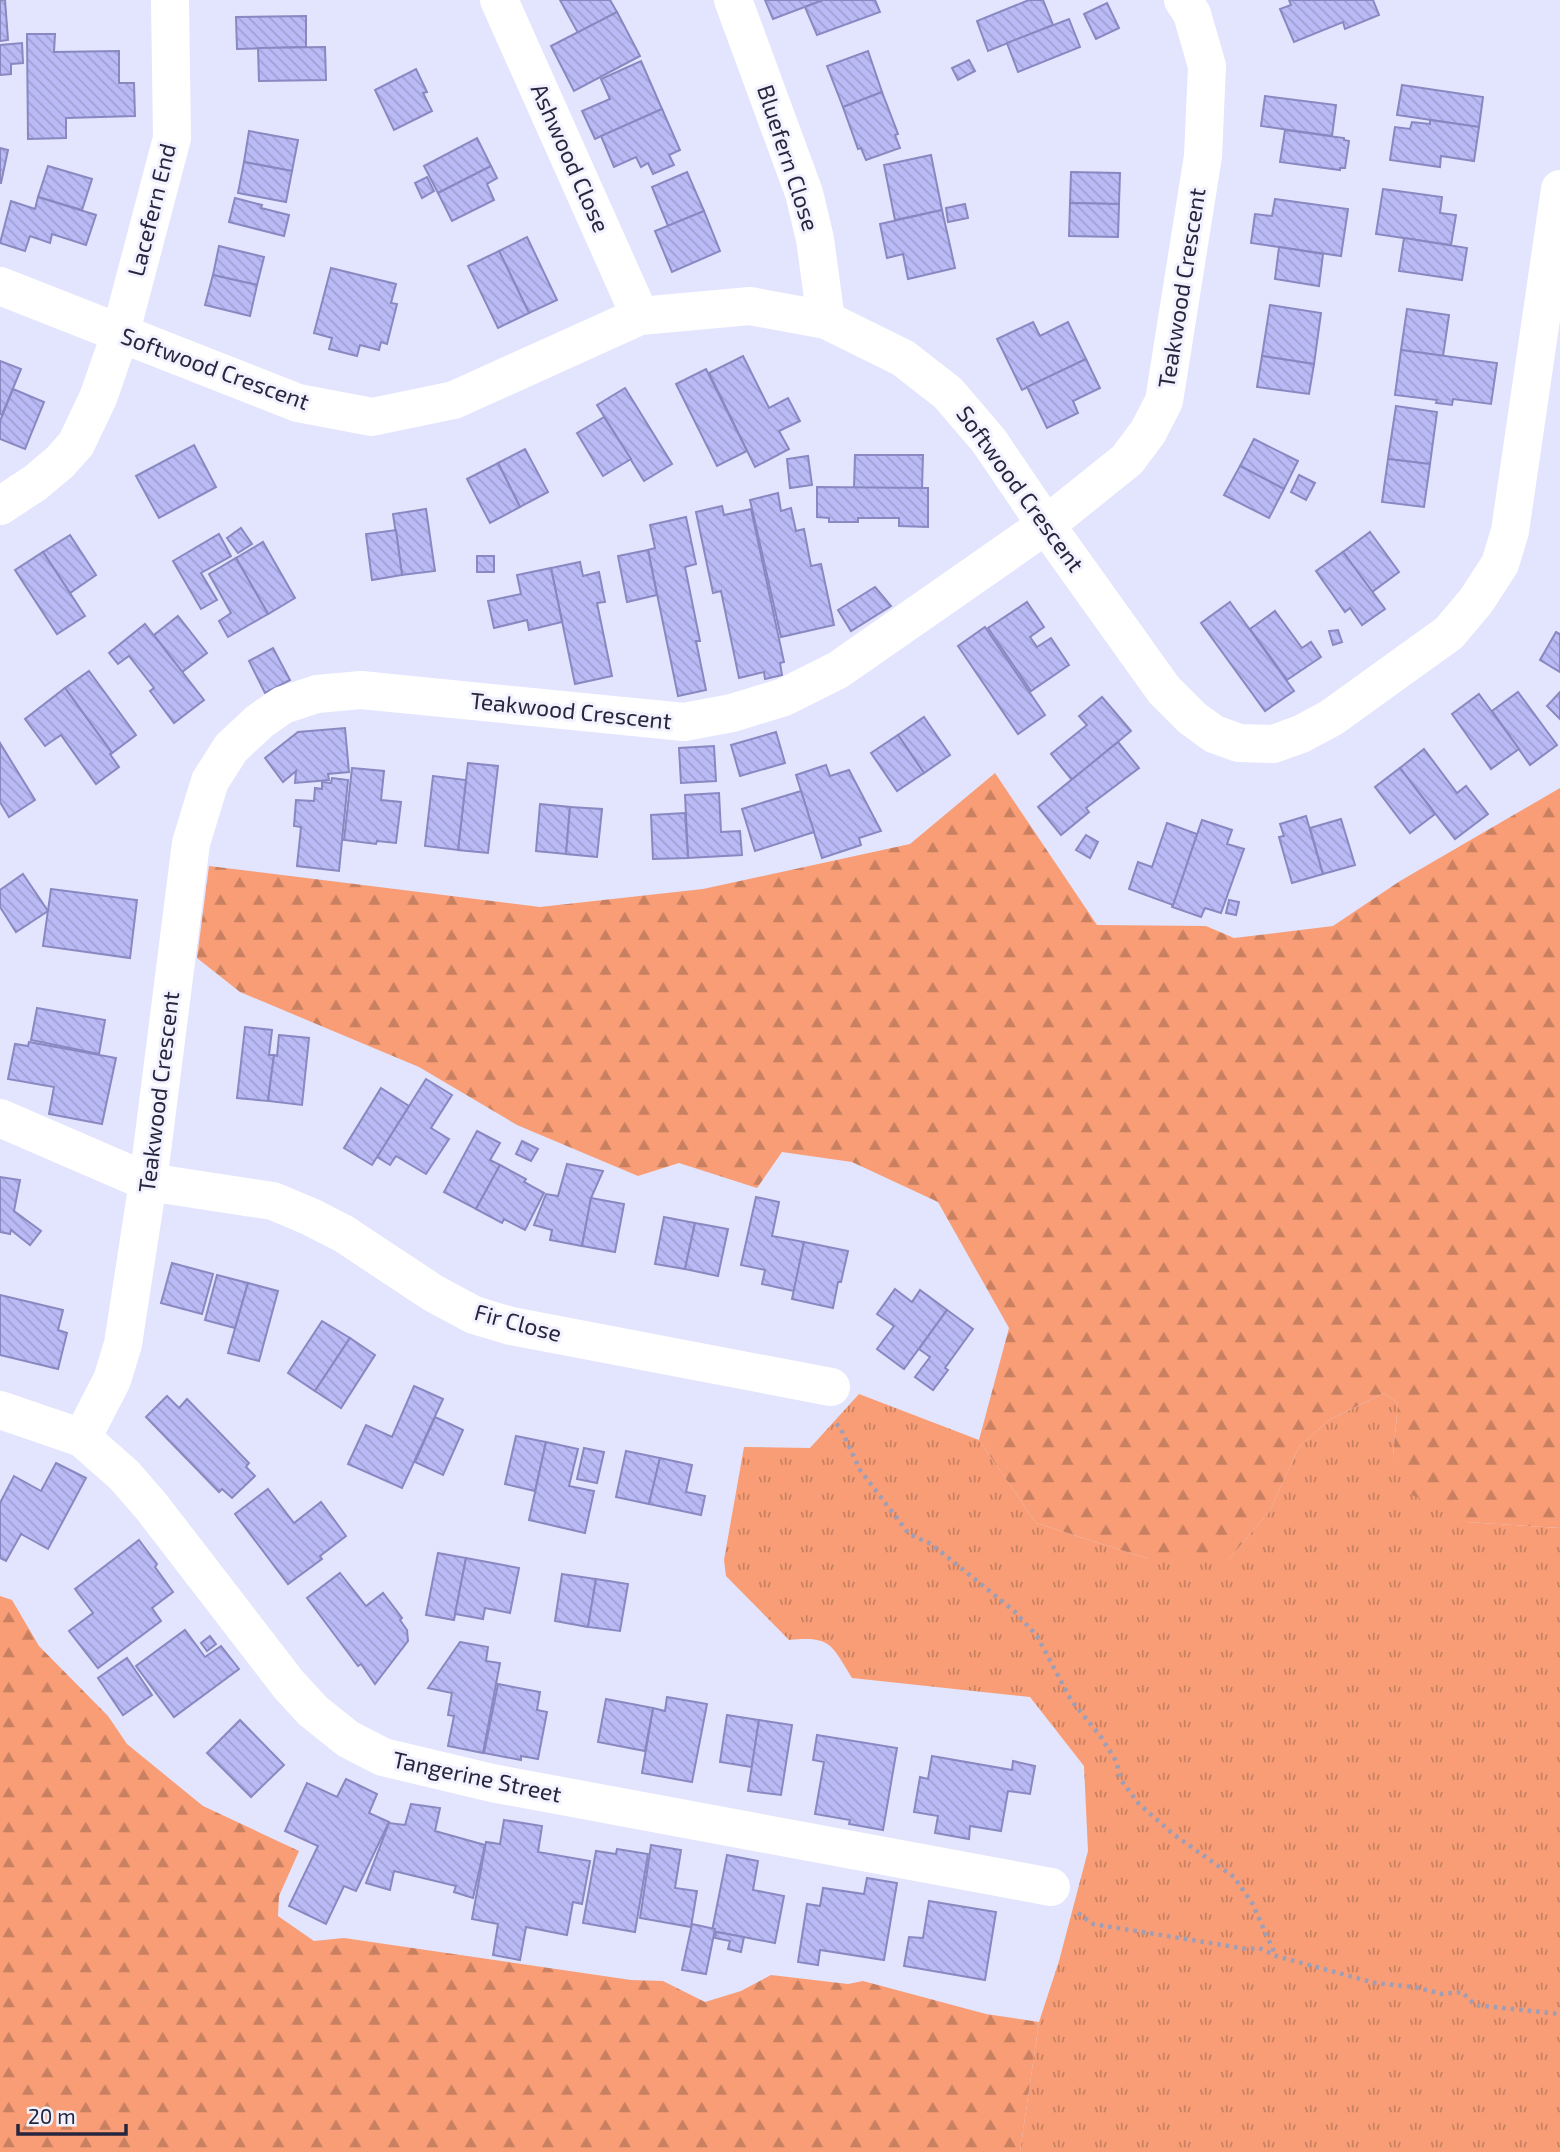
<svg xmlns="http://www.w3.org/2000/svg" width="1560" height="2152" viewBox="0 0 1560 2152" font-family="'Exo 2',sans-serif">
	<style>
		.grass { fill: url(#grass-tufts) }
		.forest { fill: url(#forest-firs) }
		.building { fill: url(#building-back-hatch); stroke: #8988c1; stroke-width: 2 }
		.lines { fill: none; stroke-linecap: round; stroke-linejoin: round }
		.path { stroke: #9e9eb7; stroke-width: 4.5; stroke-dasharray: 3.5 5; stroke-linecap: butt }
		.street { stroke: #fff; stroke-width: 38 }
		.labels { text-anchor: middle; stroke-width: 6; stroke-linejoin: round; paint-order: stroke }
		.street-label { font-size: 23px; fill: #27263e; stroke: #f2f2ff }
	</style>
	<defs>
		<pattern id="grass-tufts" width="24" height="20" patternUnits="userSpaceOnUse" patternTransform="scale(1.75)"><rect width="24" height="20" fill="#f89d75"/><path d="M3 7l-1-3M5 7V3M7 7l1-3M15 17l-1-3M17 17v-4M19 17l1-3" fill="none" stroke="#c98061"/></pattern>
		<pattern id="forest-firs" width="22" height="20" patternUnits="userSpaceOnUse" patternTransform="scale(1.75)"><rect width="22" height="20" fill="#f89d75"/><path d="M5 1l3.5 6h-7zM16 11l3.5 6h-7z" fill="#c98061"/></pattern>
		<pattern id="building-back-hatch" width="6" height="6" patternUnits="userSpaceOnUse" patternTransform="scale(1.75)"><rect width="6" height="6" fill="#babaf6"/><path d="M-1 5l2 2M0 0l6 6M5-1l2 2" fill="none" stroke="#a0a0d4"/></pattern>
	</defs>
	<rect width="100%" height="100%" fill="#e3e4fd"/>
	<path class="grass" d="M 1384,1393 L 1398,1403 L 1393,1456 L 1466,1522 L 1560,1528 L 1560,2152 L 1020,2152 L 1039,2022 L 1059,1961 L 1088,1851 L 1084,1766 L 1030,1697 L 852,1678 C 831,1644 831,1636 789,1640 L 726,1576 L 724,1560 L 744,1447 L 810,1448 L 859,1394 L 979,1440 L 1036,1523 L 1149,1559 L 1229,1559 L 1269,1512 L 1299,1447 L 1329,1420 Z"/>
	<g class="forest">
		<polygon points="995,773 1097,925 1206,926 1234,938 1333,926 1400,881 1560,788 1560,1528 1466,1522 1406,1492 1393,1456 1398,1403 1384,1393 1329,1420 1299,1447 1269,1512 1229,1559 1149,1559 1036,1523 979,1440 1009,1328 938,1202 852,1162 782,1152 757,1188 679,1163 638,1176 517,1125 419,1067 240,992 197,958 209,866 540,907 703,889 910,844"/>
		<polygon points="0,1596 12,1600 39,1646 108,1716 127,1744 203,1806 299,1851 279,1896 278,1916 314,1941 344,1938 631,1980 663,1981 705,2002 741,1991 771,1975 848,1984 863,1981 986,2014 1039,2022 1020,2152 0,2152"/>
	</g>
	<g class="building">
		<polygon points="0,0 5,0 8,40 0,41"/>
		<polygon points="560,0 610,0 617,12 578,33"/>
		<polygon points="765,0 823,0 773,19"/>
		<polygon points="823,0 875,0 880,12 817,35 805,7"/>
		<polygon points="1029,0 1043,0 1053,25 988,51 977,21"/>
		<polygon points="1289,0 1373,0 1379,15 1345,29 1343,22 1294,42 1280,9 1291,5"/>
		<polygon points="1107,3 1119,28 1096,39 1084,14"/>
		<polygon points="617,12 640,56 574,91 551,46"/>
		<polygon points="306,16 306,47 237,49 236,17"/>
		<polygon points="1069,19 1080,47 1018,72 1007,43"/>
		<polygon points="27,34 55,34 54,52 119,51 119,83 134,83 135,116 66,118 66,138 28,139"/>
		<polygon points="22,43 23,63 11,64 11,74 0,75 0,45"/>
		<polygon points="325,47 326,80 259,81 258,48"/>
		<polygon points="868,51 882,92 843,107 827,66"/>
		<polygon points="969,60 975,71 958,80 952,68"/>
		<polygon points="641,61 662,109 595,139 582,111 610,99 601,79"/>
		<polygon points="416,69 427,92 423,93 432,111 394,130 375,90"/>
		<polygon points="1402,85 1483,97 1479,127 1397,115"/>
		<polygon points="882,92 898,134 895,135 900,148 866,160 861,148 858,149 843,107"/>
		<polygon points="1265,96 1336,105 1332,136 1261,126"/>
		<polygon points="662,109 680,150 669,155 674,165 653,174 648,163 641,167 636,157 614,167 601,136"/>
		<polygon points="1430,120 1479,127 1474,161 1441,156 1440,167 1390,160 1395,127 1410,129 1412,122 1430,124"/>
		<polygon points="1285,130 1344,138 1344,140 1349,141 1345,168 1340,168 1340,170 1280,162"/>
		<polygon points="249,131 298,140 292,171 244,162"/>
		<polygon points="477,138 491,166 438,193 424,166"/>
		<polygon points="0,148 8,150 1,183 0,183"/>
		<polygon points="931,155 942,210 895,220 884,165"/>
		<polygon points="244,162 292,171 286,202 238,193"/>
		<polygon points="48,166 92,179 82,210 38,197"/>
		<polygon points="491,166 497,178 487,184 494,200 452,221 438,193"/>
		<polygon points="687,172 704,211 668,226 652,187"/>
		<polygon points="1071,172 1120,173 1119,204 1070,203"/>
		<polygon points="427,177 434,191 422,198 415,183"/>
		<polygon points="1383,189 1442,197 1440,213 1456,215 1451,245 1376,234"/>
		<polygon points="38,197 96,215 86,245 52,234 50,243 30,236 25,251 0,243 11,201 35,209"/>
		<polygon points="235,198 262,205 261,208 289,215 284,236 229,222"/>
		<polygon points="1275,199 1348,209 1341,256 1251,243 1255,214 1272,216"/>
		<polygon points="1070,203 1119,204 1118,237 1069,236"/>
		<polygon points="965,204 968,218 948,222 946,208"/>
		<polygon points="942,210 955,268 908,279 903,254 887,258 880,224"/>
		<polygon points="704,211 720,251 672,272 655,231"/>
		<polygon points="527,237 557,300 529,313 499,251"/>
		<polygon points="1404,238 1467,248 1462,280 1399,271"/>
		<polygon points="219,246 264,257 257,285 213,275"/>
		<polygon points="1279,247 1323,254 1319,286 1275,279"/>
		<polygon points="499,251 529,313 498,328 468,266"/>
		<polygon points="331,268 396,284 391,303 397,304 387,344 381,342 379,350 360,345 357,356 329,349 332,338 314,333"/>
		<polygon points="213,275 257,285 250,316 205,305"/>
		<polygon points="1270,305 1321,313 1314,364 1262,356"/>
		<polygon points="1407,309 1449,315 1443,356 1401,350"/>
		<polygon points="1033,322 1040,336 1068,322 1086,359 1022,390 997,339"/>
		<polygon points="1401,350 1497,363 1491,404 1453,399 1452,405 1436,403 1437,400 1395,395"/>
		<polygon points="743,356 769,408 788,398 800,421 779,431 789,449 755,467 709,373"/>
		<polygon points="1262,356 1314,364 1309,394 1257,387"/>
		<polygon points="1086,359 1100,388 1073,401 1078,413 1047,428 1027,387"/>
		<polygon points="0,361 21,369 2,415 0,414"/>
		<polygon points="706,369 747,451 717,466 676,384"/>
		<polygon points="625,388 672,464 644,481 597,405"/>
		<polygon points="13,389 44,402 25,449 0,439 0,421"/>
		<polygon points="1396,406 1437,412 1430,464 1388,459"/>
		<polygon points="604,417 631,459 603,476 577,433"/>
		<polygon points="1254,439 1298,461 1284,489 1240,466"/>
		<polygon points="194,445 216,487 159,518 136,476"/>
		<polygon points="525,449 548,492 520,507 498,463"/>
		<polygon points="855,455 923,455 922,488 854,488"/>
		<polygon points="808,456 812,485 790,488 787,459"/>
		<polygon points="1388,459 1430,464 1424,507 1382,502"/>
		<polygon points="498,463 520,507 490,523 467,479"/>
		<polygon points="1240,466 1284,489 1269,518 1224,495"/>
		<polygon points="1299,475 1315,483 1306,500 1291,492"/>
		<polygon points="817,487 928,488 928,527 899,526 899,518 858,518 858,522 829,522 829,518 817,517"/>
		<polygon points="778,493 781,511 791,508 796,531 804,529 811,566 821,564 834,625 781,637 750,500"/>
		<polygon points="722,506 724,515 751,509 784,662 780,663 782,675 765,679 764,672 739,678 721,591 713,593 696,512"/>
		<polygon points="426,509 435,571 402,575 393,514"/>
		<polygon points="686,517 696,564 685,567 700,641 696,641 706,690 678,696 648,550 655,548 650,525"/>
		<polygon points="241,528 252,544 238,553 227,538"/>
		<polygon points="396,530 402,575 372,580 366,534"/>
		<polygon points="1370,532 1399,572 1372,592 1343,552"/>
		<polygon points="219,534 231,556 201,573 217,600 201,609 173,561"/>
		<polygon points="70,535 96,575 70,593 43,552"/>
		<polygon points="263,542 295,598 268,614 236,558"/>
		<polygon points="648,550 657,595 627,602 618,556"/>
		<polygon points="43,552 85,616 57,634 15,570"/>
		<polygon points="1343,552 1385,609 1362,625 1350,608 1345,612 1316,571"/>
		<rect x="477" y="556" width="17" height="16"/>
		<polygon points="236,558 268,614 228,637 219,621 231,613 209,574"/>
		<polygon points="580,562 583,576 599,572 605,602 597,603 612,676 575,684 551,568"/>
		<polygon points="551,568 562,622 529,630 527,620 494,628 488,601 521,594 517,575"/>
		<polygon points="875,587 891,606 851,631 838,610"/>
		<polygon points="1027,602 1044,627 1030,637 1037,647 1051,638 1069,665 1031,691 988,628"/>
		<polygon points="1230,602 1294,691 1265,711 1201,623"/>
		<polygon points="1275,611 1302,648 1311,642 1321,657 1287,680 1250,629"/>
		<polygon points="178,616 207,653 182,672 154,635"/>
		<polygon points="145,624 204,700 174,723 150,691 154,688 129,656 118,664 109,653"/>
		<polygon points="985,627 1045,715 1018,734 958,646"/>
		<polygon points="1338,630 1342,642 1333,645 1329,631"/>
		<polygon points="1556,632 1560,634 1560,672 1540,660"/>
		<polygon points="273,648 290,680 265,693 249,661"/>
		<polygon points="89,671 136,735 112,753 65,688"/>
		<polygon points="65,688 112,753 110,754 119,767 96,784 61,735 45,746 25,719"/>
		<polygon points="1518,692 1557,745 1530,765 1492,711"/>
		<polygon points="1560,692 1560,719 1547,706"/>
		<polygon points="1479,694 1519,749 1491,769 1452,714"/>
		<polygon points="1102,697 1131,731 1072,780 1051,754 1087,725 1079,716"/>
		<polygon points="924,717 950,755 924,773 898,735"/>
		<polygon points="345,728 349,772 328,774 329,780 295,783 296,771 283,782 265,758 298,732"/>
		<polygon points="776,732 785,763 740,776 731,745"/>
		<polygon points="898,735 924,773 897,791 871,753"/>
		<polygon points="1118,742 1139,768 1086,808 1089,812 1061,835 1038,807"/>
		<polygon points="0,743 35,800 9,817 0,802"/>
		<polygon points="714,746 716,781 681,783 679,748"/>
		<polygon points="1424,749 1457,793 1466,786 1488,814 1455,839 1400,768"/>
		<polygon points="468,763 498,766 488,853 458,850"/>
		<polygon points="826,765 830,776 849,770 881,831 859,838 861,845 822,858 796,775"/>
		<polygon points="352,768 384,771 381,800 401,802 396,843 377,841 376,844 344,840"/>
		<polygon points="1400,768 1435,814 1410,833 1375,787"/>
		<polygon points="433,776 466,780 458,850 425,846"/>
		<polygon points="332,778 348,780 339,871 297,866 301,827 294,826 296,800 314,801 315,788 322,789 322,782 331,783"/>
		<polygon points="801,791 814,832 755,851 742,809"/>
		<polygon points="719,793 721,832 740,831 742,855 688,858 685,795"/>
		<polygon points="540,804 570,807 566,854 536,851"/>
		<polygon points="570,807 602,809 597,857 566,854"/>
		<polygon points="685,813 688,858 653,859 651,815"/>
		<polygon points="1306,816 1323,874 1292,883 1279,837 1284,836 1280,824"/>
		<polygon points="1341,819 1355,865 1323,874 1310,828"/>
		<polygon points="1202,820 1232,830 1227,844 1244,849 1221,913 1205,908 1201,917 1172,907"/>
		<polygon points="1167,823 1197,834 1173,905 1129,889 1138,862 1152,867"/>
		<polygon points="1086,835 1098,842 1090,858 1076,850"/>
		<polygon points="23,874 48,911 16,932 0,907 0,890"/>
		<polygon points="51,889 137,900 130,958 43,946"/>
		<polygon points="1229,900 1239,902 1236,915 1226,913"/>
		<polygon points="37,1008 105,1020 99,1054 31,1040"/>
		<polygon points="245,1027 272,1030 269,1055 274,1055 268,1101 237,1098"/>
		<polygon points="279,1035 309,1038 302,1105 268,1101 274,1055 277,1056"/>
		<polygon points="29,1042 116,1058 102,1124 49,1114 54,1087 8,1079 15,1044 28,1046"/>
		<polygon points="426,1079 452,1095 431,1128 449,1139 426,1174 396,1156 390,1165 377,1157"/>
		<polygon points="381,1088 409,1106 372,1165 344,1148"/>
		<polygon points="477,1131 500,1143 490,1160 500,1165 476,1209 444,1192"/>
		<polygon points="522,1141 538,1149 531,1161 516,1154"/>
		<polygon points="567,1164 603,1171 591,1198 582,1246 550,1240 552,1230 534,1225 546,1194 558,1196"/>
		<polygon points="500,1165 526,1179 524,1182 544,1193 525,1230 504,1219 502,1223 476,1209"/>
		<polygon points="0,1177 20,1180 14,1211 41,1231 30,1245 11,1230 10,1234 0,1232"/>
		<polygon points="756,1197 779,1202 772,1236 804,1242 794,1291 762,1284 765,1270 741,1265"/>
		<polygon points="591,1198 624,1204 615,1252 582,1246"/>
		<polygon points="664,1217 695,1223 685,1269 655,1264"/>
		<polygon points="695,1223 728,1229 718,1276 685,1269"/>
		<polygon points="804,1242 848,1251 841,1282 838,1282 833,1308 792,1299"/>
		<polygon points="172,1263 213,1274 202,1314 161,1303"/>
		<polygon points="217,1275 248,1283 235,1328 205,1320"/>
		<polygon points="248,1283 278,1291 259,1361 228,1353"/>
		<polygon points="895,1289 912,1302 920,1290 947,1310 904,1369 877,1349 894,1326 877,1314"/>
		<polygon points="0,1295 63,1310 58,1330 67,1333 58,1369 0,1355"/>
		<polygon points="947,1310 973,1329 945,1368 948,1370 933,1390 915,1377 930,1357 919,1349"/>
		<polygon points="322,1321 350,1338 315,1391 288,1373"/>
		<polygon points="350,1338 375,1355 341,1408 315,1391"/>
		<polygon points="414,1386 443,1399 402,1488 348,1464 366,1425 392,1437"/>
		<polygon points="167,1396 179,1408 187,1399 249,1463 246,1467 255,1476 232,1498 222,1489 219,1492 146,1417"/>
		<polygon points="435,1417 463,1430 443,1475 415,1462"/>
		<polygon points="516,1436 546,1442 535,1491 505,1484"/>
		<polygon points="546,1442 578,1449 569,1486 594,1491 585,1533 529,1520"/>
		<polygon points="584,1448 604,1452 597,1483 577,1479"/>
		<polygon points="626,1451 660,1458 649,1504 616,1497"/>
		<polygon points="660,1458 692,1465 686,1492 705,1496 701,1515 649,1504"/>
		<polygon points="56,1463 86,1478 48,1549 21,1534 6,1561 0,1558 0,1503 14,1476 41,1491"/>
		<polygon points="268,1489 294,1523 321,1502 346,1536 320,1556 322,1559 288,1584 235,1514"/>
		<polygon points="139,1540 157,1564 155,1567 173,1592 152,1608 161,1621 98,1668 69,1631 93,1613 75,1589"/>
		<polygon points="438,1553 466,1558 454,1620 426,1615"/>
		<polygon points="466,1558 519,1568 510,1613 485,1608 483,1619 455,1614"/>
		<polygon points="340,1573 366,1606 383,1593 402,1618 400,1620 407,1630 408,1641 375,1684 361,1664 358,1666 307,1598"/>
		<polygon points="562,1574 596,1579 588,1627 555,1621"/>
		<polygon points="596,1579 628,1584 620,1631 588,1627"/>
		<polygon points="185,1630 205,1657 221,1646 239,1669 174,1717 136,1666"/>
		<polygon points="210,1636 216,1644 207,1651 201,1643"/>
		<polygon points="460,1642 488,1647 486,1661 500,1663 483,1753 448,1746 454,1716 448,1715 452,1693 428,1688"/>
		<polygon points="127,1658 152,1695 123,1715 98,1678"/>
		<polygon points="498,1684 540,1692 537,1710 547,1712 538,1759 521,1756 521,1760 484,1753"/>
		<polygon points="667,1697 707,1704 692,1782 642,1773 653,1708 665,1711"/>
		<polygon points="606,1699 653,1708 645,1751 598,1742"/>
		<polygon points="727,1715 759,1720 752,1767 720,1762"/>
		<polygon points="240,1720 284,1765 251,1797 207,1753"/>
		<polygon points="759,1720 792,1725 781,1795 748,1791"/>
		<polygon points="817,1735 897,1748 883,1830 849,1824 850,1820 815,1814 824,1762 813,1760"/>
		<polygon points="932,1756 1012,1770 1013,1761 1035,1766 1030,1794 1008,1791 1001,1831 970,1826 969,1839 935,1833 938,1816 914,1812 920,1777 928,1779"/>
		<polygon points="346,1779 377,1794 369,1813 389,1822 356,1891 344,1886 326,1924 289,1906 318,1846 285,1831 307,1783 337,1797"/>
		<polygon points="411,1804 440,1808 435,1831 485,1845 473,1898 454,1892 456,1886 394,1871 390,1890 366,1883 389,1823 405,1825"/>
		<polygon points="504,1820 542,1826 538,1852 590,1861 582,1904 573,1902 567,1935 526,1927 520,1960 493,1955 498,1924 472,1919 486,1842 500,1844"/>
		<polygon points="651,1845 681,1850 675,1888 697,1891 691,1927 640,1918"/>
		<polygon points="617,1849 648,1854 635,1932 583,1923 596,1851 616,1854"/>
		<polygon points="727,1855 758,1861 753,1890 784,1896 775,1943 712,1931"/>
		<polygon points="867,1878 897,1883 884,1960 820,1950 818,1965 798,1962 807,1904 820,1906 823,1888 864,1894"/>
		<polygon points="929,1901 996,1912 985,1980 904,1966 909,1937 923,1938"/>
		<polygon points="692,1924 715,1929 706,1974 682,1970"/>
		<polygon points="716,1932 744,1937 741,1952 728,1949 730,1941 715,1938"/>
	</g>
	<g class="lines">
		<g class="path">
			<polyline points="836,1424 840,1427 860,1470 909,1534 931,1544 966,1572 1014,1611 1037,1636 1071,1700 1101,1737 1116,1761 1121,1780 1139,1804 1173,1834 1234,1877 1252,1903 1276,1956"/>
			<polyline points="1078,1913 1093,1924 1247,1949 1259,1948 1276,1956 1375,1983 1414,1987 1442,1994 1462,1992 1475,2005 1560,2014"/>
		</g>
		<g class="street">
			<polyline points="499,0 640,316"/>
			<polyline points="733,0 804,193 815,239 826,320"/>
			<polyline points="0,286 298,403 372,417 454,400 640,316 750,306 826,320 903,358 948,393 989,441 1046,525 1164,690 1192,718 1214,734 1239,743 1273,744 1301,734 1331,718 1449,633 1476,601 1500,564 1510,531 1560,189"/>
			<polyline points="0,506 35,483 60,462 76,444 98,398 120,335 172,138 170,0"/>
			<polyline points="0,1118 148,1182 273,1201 311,1217 344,1234 433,1293 474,1315 511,1326 831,1387"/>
			<polyline points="0,1410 82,1438 124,1475 151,1506 289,1685 313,1711 348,1739 383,1757 492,1783 1051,1887"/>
			<polyline points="82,1438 112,1380 123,1344 148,1182 191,843 210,781 231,748 260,721 283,705 317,694 361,690 684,722 732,713 784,697 838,670 1046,525 1127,460 1148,432 1164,401 1203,156 1207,66 1192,14 1183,0"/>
		</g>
	</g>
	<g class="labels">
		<g class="street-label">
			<text transform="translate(570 158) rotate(66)" y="8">Ashwood Close</text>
			<text transform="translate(788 158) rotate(72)" y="8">Bluefern Close</text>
			<text transform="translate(152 210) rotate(-76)" y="8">Lacefern End</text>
			<text transform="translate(1182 288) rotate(-81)" y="8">Teakwood Crescent</text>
			<text transform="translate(215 369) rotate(20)" y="8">Softwood Crescent</text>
			<text transform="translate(1020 489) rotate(54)" y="8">Softwood Crescent</text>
			<text transform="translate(571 711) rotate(6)" y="8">Teakwood Crescent</text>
			<text transform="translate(159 1092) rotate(-83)" y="8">Teakwood Crescent</text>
			<text transform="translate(518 1323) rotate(15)" y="8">Fir Close</text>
			<text transform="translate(477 1777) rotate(12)" y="8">Tangerine Street</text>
		</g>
	</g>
	<path d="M18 2124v10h108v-10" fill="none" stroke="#27263e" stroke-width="3.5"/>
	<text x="28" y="2124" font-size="21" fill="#27263e" stroke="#f2f2ff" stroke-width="5" paint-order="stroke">20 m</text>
</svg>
